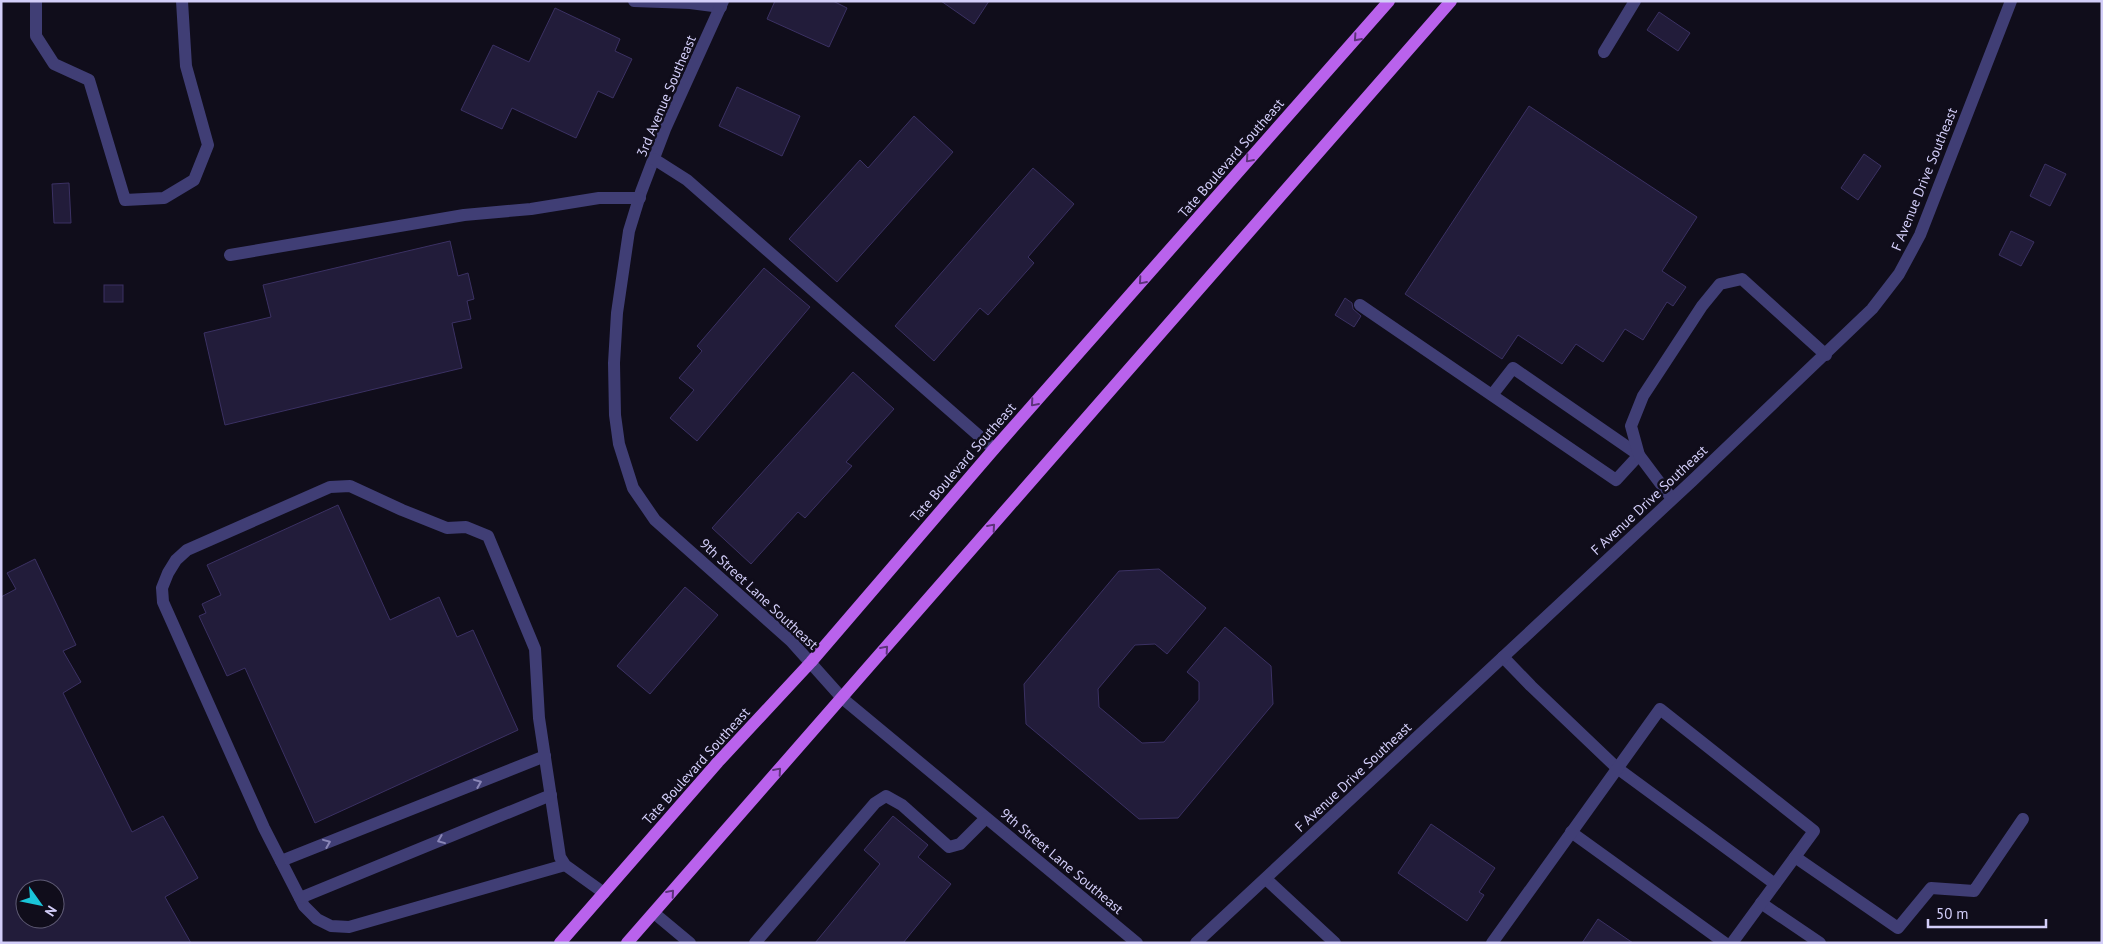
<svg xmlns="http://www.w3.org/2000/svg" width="2103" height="944" viewBox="0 0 2103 944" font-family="'PT Sans',sans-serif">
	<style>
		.building { fill: #221c3a; stroke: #3b3163; fill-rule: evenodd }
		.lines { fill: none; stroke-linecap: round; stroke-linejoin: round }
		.minor { stroke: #403e75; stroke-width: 12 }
		.major { stroke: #b962ec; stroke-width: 12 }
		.oneway { stroke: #5c3379 }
		.oneway2 { stroke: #8a86b7 }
		.labels { text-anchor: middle; stroke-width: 5; stroke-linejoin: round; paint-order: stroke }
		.street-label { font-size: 14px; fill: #d3cef9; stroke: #100d1b }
	</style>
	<rect width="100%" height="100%" fill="#100d1b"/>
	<g class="building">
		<polygon points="775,1 833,1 847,8 829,47 767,19"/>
		<polygon points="941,1 989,1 974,24"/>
		<polygon points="555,8 620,39 615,51 632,59 613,98 598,91 576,138 512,108 502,129 461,110 493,45 529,62"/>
		<polygon points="1659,12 1690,33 1678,51 1647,30"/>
		<polygon points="737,87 800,116 782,156 719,126"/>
		<polygon points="1529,106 1697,217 1662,271 1686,287 1673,306 1667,302 1643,340 1625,329 1603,362 1576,344 1562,364 1518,335 1502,359 1405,294"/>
		<polygon points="914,116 953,152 837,282 789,239 860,160 868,168"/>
		<polygon points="1864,154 1881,166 1858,200 1841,188"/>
		<polygon points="2045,164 2066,174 2050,206 2030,196"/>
		<polygon points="1033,168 1074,204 1028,257 1034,263 988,315 980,308 934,361 895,326"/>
		<polygon points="69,183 71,223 54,223 52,184"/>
		<polygon points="2011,231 2034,242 2021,266 1999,255"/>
		<polygon points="450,241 458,276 468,273 474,299 467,301 471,319 452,323 462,368 225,425 204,333 271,317 263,285"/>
		<polygon points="764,268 810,307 697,441 670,418 694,390 679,378 702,351 697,346"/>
		<rect x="104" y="285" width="19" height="17"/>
		<polygon points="1345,298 1352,303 1353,309 1361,316 1354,327 1335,315"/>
		<polygon points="853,372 894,409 846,462 852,466 805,518 798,512 751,564 712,528"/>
		<polygon points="338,505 390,620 439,597 457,637 473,630 518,730 315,823 245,668 227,676 199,616 206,613 202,604 221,595 207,565"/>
		<path d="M 35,559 L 76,645 L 63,651 L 81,682 L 63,693 L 132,832 L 163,816 L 198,878 L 165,897 L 191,943 L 1,943 L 1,597 L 16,589 L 7,573 ZM 25,889 L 55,889 L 55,919 L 25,919 Z"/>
		<polygon points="1159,569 1206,608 1167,654 1155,644 1135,645 1098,689 1099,707 1142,743 1164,742 1199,700 1199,682 1187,672 1225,627 1271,666 1273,704 1178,818 1139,819 1026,724 1024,684 1119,571"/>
		<polygon points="685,587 718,615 650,694 617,666"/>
		<polygon points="893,816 928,845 918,857 951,884 903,943 815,943 880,864 864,850"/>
		<polygon points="1431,824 1495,868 1479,892 1484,895 1467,921 1398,873"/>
		<polygon points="1598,919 1633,943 1582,943"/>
	</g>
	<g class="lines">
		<g class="minor">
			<polyline points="36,1 36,36 54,64 89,80 125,200 164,198 194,180 208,145 186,66 182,1"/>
			<polyline points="634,1 690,3 721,7"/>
			<polyline points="723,1 665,129 641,192 629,231 617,313 614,363 615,415 619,444 633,488 655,520 791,641 842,698 1137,943"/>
			<polyline points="1604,52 1635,1"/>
			<polyline points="654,159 687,180 994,449"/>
			<polyline points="230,255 464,215 531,209 599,198 640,198"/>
			<polyline points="1360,305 1616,480 1639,455 1513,368 1492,395"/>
			<polyline points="1672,499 1639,455 1631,426 1643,396 1702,306 1720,284 1742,279 1826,355"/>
			<polyline points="1503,657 1531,686 1617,768 1775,884"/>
			<polyline points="1571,832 1725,943"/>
			<polyline points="1795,857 1898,928 1931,888 1974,891 2023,819"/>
			<polyline points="281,861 545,756"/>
			<polyline points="565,865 349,927 331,926 317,919 304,906 264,828 163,602 162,588 168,573 176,560 187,550 330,487 350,486 402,510 447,528 466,527 488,536 535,649 539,718 560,857 565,865 604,893"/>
			<polyline points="1266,879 1335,943"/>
			<polyline points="300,898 551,795"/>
			<polyline points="1761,903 1820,943"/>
			<polyline points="654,913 690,943"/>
			<polyline points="755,943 875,803 886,796 902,805 949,847 960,844 986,818"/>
			<polyline points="1196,943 1692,481 1872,309 1899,274 1920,235 2011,1"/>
			<polyline points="1492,943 1660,709 1814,831 1732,943"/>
		</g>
		<g class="major">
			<polyline points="560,943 718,762 811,662 994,449 1389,1"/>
			<polyline points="627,943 1451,1"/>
		</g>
	</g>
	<defs><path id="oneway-chevron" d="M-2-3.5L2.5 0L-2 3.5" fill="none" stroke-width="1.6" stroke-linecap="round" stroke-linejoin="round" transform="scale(1.25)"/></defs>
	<g class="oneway">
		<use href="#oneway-chevron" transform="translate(1357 38) rotate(132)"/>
		<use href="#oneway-chevron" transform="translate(1249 159) rotate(131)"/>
		<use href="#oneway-chevron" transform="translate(1142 281) rotate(131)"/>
		<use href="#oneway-chevron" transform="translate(1034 403) rotate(131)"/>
		<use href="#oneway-chevron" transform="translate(992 527) rotate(-49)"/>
		<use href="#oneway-chevron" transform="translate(885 649) rotate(-49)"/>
		<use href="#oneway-chevron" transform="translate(778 771) rotate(-49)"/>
		<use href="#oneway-chevron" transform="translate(671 893) rotate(-49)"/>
	</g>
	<g class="oneway2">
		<use href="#oneway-chevron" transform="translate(478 783) rotate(-22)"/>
		<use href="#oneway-chevron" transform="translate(441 840) rotate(158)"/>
		<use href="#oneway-chevron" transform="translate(327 843) rotate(-22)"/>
	</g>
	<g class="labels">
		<g class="street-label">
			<text transform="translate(666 96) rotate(-67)" y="5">3rd Avenue Southeast</text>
			<text transform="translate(1231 158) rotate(-49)" y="5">Tate Boulevard Southeast</text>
			<text transform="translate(1924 179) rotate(-68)" y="5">F Avenue Drive Southeast</text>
			<text transform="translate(963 462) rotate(-49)" y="5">Tate Boulevard Southeast</text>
			<text transform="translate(1649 500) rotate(-43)" y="5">F Avenue Drive Southeast</text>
			<text transform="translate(759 594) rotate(43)" y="5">9th Street Lane Southeast</text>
			<text transform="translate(696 766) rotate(-48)" y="5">Tate Boulevard Southeast</text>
			<text transform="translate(1353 777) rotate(-43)" y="5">F Avenue Drive Southeast</text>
			<text transform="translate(1062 861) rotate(40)" y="5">9th Street Lane Southeast</text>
		</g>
	</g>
	<rect width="2103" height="944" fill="none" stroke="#d3cef9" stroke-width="5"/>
	<g transform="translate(40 904) rotate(123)"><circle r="24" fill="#100d1b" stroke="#5e5a74"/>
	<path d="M0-4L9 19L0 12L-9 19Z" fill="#1ac5d9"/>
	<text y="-8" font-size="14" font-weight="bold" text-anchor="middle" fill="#d3cef9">N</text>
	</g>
	<path d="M1928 919v8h118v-8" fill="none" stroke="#d3cef9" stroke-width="2.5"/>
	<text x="1936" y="919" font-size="15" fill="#d3cef9" stroke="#100d1b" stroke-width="4" paint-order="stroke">50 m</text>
</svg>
